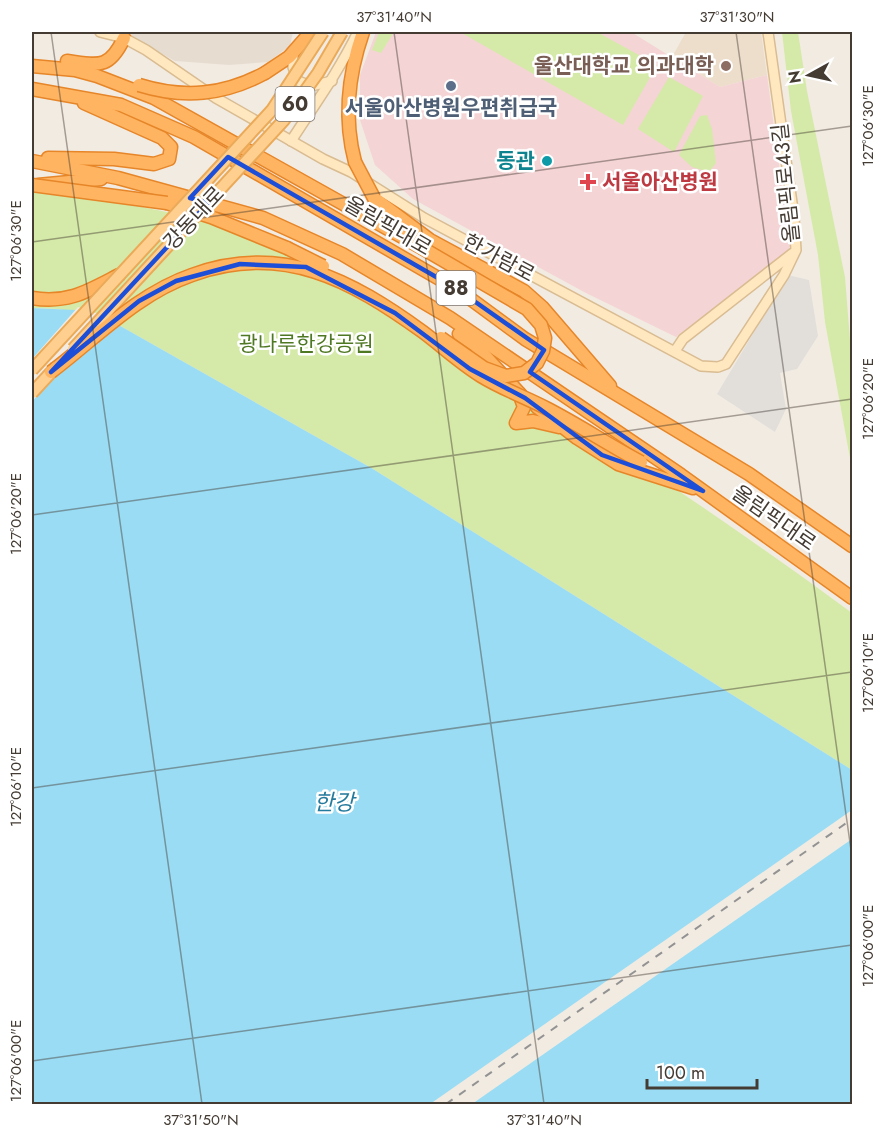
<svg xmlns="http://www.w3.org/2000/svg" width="884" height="1136" viewBox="0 0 884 1136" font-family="Jost,'Noto Sans KR',sans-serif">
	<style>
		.residential { fill: #e7dcd0 }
		.education { fill: #eddecb }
		.medical { fill: #f4d4d5 }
		.green { fill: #d5eaa8 }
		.parking { fill: #e2dfdb }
		.water { fill: #9adcf4 }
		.pier { fill: #f2ebe2 }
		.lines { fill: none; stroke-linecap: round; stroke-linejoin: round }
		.secondary-casing { stroke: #d9bc91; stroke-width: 12 }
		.highway-casing { stroke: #e68629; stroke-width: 15 }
		.secondary { stroke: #ffe7c0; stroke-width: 9 }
		.highway { stroke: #ffb461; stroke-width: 12 }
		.rail { stroke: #939393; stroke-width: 2; stroke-dasharray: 8 8; stroke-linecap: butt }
		.primary-bridge-casing { stroke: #eaaa59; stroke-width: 14; stroke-linecap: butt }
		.highway-bridge-casing { stroke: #e68629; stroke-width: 15; stroke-linecap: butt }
		.primary-bridge { stroke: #ffcf8f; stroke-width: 10 }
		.highway-bridge { stroke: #ffb461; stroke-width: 12 }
		.marked { fill: none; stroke: #1d4ed8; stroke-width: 4.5; stroke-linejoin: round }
		.ticks { fill: none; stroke: #443b33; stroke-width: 1.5; stroke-opacity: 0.45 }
		.education-dot { fill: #8d6e63; stroke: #fff; stroke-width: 2 }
		.service-dot { fill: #5c6f8a; stroke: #fff; stroke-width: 2 }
		.culture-dot { fill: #0f9aa8; stroke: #fff; stroke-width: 2 }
		.health-dot { fill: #e0444e; stroke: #fff; stroke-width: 2 }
		.labels { text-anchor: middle; stroke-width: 5; stroke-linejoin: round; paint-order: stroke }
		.shield { fill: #fff; stroke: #7c7670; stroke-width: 1.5 }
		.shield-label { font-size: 20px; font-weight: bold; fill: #443b33 }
		.education-label { font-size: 21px; font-weight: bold; fill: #785e54; stroke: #fff; text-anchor: end }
		.service-label { font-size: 21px; font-weight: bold; fill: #4e5e75; stroke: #fff }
		.culture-label { font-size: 21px; font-weight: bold; fill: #0d838f; stroke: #fff; text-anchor: end }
		.health-label { font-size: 21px; font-weight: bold; fill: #be3a42; stroke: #fff; text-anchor: start }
		.street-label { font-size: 21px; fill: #443b33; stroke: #fff }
		.park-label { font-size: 21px; fill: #4f7823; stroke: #fff }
		.water-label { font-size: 22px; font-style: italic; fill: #247a9c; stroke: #fff }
		.neatline { fill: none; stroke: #443b33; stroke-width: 2 }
		.ticks-label { font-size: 15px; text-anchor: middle; fill: #443b33 }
	</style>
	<rect width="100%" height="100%" fill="#f2ebe2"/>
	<polygon class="residential" points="123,32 293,32 290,46 268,62 229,65 175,61"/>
	<polygon class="education" points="686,32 761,32 767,75 720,87 672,57"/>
	<polygon class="medical" points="376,32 631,32 720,87 767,75 790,246 786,255 676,337 586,293 413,199 375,165 360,120 360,75"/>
	<g class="green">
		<polygon points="379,32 394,32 381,53 372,50"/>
		<polygon points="460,32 597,32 657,65 623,125"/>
		<polygon points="782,32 798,32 807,91 845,277 852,365 852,469 825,322 818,255 791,111"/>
		<polygon points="669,77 703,96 674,152 638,129"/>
		<polygon points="707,115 712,129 716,163 709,172 692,167 679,155 700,116"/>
		<path d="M 32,190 C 119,202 205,214 287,249 C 350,276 408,318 466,354 C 598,435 727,521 852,613 L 852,770 L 373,469 L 115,323 L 59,309 L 32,308 Z"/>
	</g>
	<polygon class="parking" points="788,275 809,280 818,336 797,369 780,373 786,409 775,432 717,394"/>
	<polygon class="water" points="32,308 76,310 115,323 373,469 852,770 852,1104 32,1104"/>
	<g class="pier">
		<polygon points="78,307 107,317 96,330 99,343 53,375 32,402 32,359"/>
		<polygon points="852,810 852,839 472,1104 430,1104"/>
	</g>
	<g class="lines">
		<defs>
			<g id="secondary">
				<polyline points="100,32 124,38 146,50 216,98 323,159 351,172 424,218 701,366 718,367 726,364 784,275 796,250 794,217 768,32"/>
				<polyline points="293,54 293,67 298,81 311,86 332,81"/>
				<path d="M 291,141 C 315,104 339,71 358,32"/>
				<polyline points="675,351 683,339 793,253"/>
			</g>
			<g id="highway">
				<path d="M 67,61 C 98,65 109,70 124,38"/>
				<polyline points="32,66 75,70 97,76 154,98 422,248"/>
				<polyline points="265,73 289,57 311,32"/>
				<polyline points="32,89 121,105 194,137 457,289 525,339 749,474 852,546"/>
				<polyline points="48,158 114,159 154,164 169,159 171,147 162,138 84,103"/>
				<polyline points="32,161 118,178 263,218 342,254 450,318 681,475 852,598"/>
				<path d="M 355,162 C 343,117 348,75 363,32"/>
				<polyline points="38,185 101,179"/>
				<polyline points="374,198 430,240 524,291 542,307 610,386"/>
				<polyline points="167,203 211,217 287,248"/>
				<path d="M 32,298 C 68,304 88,291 119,275"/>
				<polyline points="459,334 475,345 521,395"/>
				<polyline points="519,393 524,407 516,423 533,421 559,427"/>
				<polyline points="537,407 577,438 618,464 693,488"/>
			</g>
		</defs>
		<use href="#secondary" class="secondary-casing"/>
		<use href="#highway" class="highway-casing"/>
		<use href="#secondary" class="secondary"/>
		<use href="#highway" class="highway"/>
		<polyline class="rail" points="446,1104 852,819"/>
		<defs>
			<g id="primary-bridge">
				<polyline points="73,349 284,120 318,73 342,32"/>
				<polyline points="32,370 272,110 323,32"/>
				<polyline points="32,393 56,367"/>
			</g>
			<g id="highway-bridge">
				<path d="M 139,85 C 184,99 224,95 265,73"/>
				<polyline points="355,162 374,198"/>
				<polyline points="32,185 167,203"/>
				<polyline points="287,248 323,266"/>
				<polyline points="422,248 527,309 541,325 545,338 543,351 537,363 524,373 506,376 484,368 441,338"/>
				<path d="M 51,372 C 96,338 137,294 192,275 C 282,242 351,280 423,332 C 443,347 460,363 481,376 C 502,389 525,397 546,408 C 579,425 609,445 641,462"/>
			</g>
		</defs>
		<use href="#primary-bridge" class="primary-bridge-casing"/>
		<use href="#highway-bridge" class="highway-bridge-casing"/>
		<use href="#primary-bridge" class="primary-bridge"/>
		<use href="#highway-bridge" class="highway-bridge"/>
	</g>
	<path class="marked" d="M 228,157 L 457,289 L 544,350 L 530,372 L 703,491 L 602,455 L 525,398 L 470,369 L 395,313 L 306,267 L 240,264 L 176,281 L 139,301 L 51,372 L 208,203 L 190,198 Z"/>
	<path class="ticks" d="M 51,32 L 202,1104M 394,32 L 544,1104M 736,32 L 852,857M 32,242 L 852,126M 32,515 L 852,399M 32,788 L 852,672M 32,1061 L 852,945"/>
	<circle class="education-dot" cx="726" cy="66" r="6"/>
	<circle class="service-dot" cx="451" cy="86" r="6"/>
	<circle class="culture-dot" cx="547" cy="161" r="6"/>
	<path class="health-dot" d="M585 173h6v6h6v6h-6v6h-6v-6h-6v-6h6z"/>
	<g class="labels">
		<g class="shield">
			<rect x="275.5" y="87" width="39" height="34" rx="4.5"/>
			<rect x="436.5" y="271" width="39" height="34" rx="4.5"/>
		</g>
		<g class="shield-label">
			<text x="295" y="111">60</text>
			<text x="456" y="295">88</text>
		</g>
		<g class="education-label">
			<text x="714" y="73">울산대학교 의과대학</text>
		</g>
		<g class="service-label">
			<text x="451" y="115">서울아산병원우편취급국</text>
		</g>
		<g class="culture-label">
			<text x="535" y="168">동관</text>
		</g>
		<g class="health-label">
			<text x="602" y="189">서울아산병원</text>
		</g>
		<g class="street-label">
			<text transform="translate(786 183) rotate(-96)" y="7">올림픽로43길</text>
			<text transform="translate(194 218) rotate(-47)" y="7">강동대로</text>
			<text transform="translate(388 226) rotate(30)" y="7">올림픽대로</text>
			<text transform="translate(499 258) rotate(28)" y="7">한가람로</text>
			<text transform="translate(774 518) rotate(35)" y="7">올림픽대로</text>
		</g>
		<g class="park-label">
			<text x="306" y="351">광나루한강공원</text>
		</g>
		<g class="water-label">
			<text x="334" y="810">한강</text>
		</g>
	</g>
	<rect width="884" height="1136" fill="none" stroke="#ffffff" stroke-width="66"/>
	<g transform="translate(809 75) rotate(262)" stroke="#ffffff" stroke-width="4.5" paint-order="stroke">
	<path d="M0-4.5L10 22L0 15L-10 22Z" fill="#443b33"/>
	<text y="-9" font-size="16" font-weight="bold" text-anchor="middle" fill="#443b33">N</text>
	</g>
	<path d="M647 1079v9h110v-9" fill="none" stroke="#443b33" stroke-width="3"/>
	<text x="656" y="1079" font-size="18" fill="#443b33" stroke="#ffffff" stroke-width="4.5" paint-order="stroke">100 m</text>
	<rect x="33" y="33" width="818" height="1070" class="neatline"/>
	<g class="ticks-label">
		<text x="394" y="22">37°31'40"N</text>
		<text x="737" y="22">37°31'30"N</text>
		<text transform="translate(868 126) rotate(-90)" y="5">127°06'30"E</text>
		<text transform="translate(16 241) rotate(-90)" y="5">127°06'30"E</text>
		<text transform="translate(868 399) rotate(-90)" y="5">127°06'20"E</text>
		<text transform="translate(16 514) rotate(-90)" y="5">127°06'20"E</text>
		<text transform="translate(868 673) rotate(-90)" y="5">127°06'10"E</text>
		<text transform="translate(16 787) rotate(-90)" y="5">127°06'10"E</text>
		<text transform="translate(868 946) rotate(-90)" y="5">127°06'00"E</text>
		<text transform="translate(16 1061) rotate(-90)" y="5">127°06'00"E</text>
		<text x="201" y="1125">37°31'50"N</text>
		<text x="544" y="1125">37°31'40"N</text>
	</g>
</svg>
